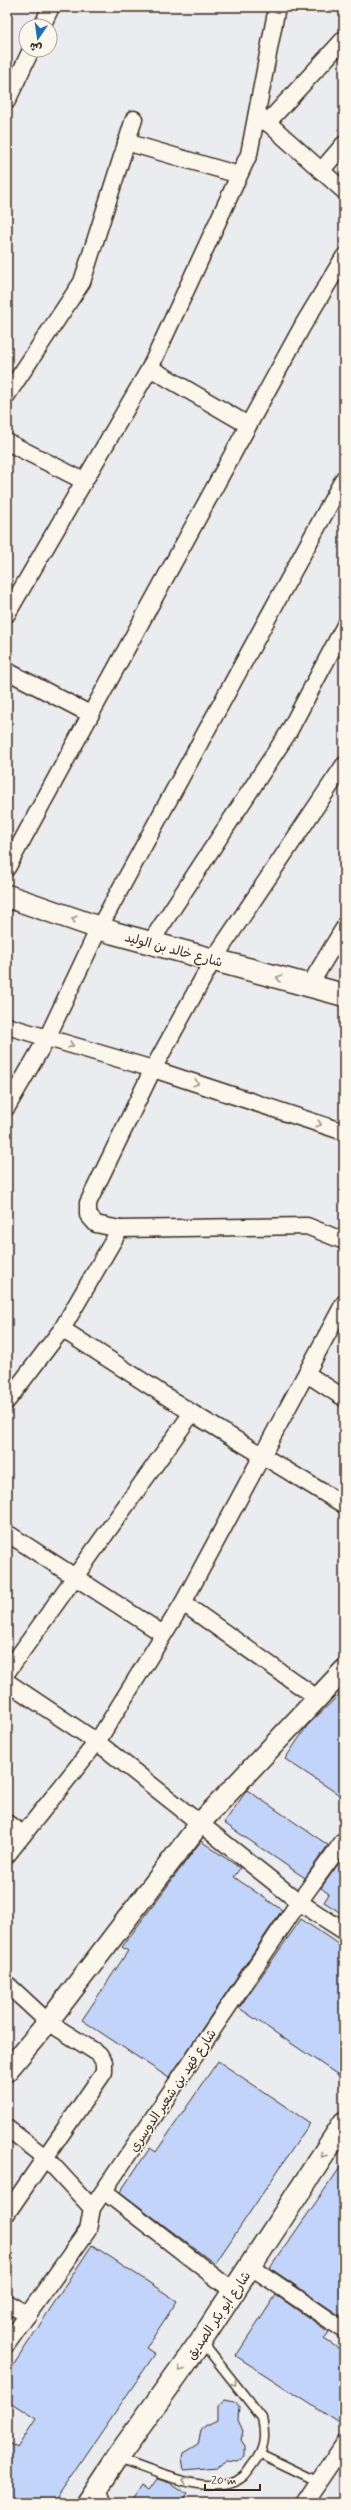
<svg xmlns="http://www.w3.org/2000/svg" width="351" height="2510" viewBox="0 0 351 2510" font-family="Mynerve,'Playpen Sans Arabic',sans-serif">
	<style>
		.building { fill: #c3d4fa; stroke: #3b2a1e }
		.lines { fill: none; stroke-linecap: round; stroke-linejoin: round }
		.service-casing { stroke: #3b2a1e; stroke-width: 11 }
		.minor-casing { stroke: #3b2a1e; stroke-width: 19 }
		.tertiary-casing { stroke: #3b2a1e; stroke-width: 23 }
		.primary-casing { stroke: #3b2a1e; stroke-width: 25 }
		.service { stroke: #fbf7ec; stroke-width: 8 }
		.minor { stroke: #fbf7ec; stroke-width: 16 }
		.tertiary { stroke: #fbf7ec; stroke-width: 20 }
		.primary { stroke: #fbf7ec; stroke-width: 22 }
		.oneway { stroke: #9b9085 }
		.labels { text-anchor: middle; stroke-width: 3; stroke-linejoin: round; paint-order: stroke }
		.street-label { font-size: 13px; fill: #3b2a1e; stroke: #fbf7ec }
	</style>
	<rect width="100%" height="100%" fill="#eaecf0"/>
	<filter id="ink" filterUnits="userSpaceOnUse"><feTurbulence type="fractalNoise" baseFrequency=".025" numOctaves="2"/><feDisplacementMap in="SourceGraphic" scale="8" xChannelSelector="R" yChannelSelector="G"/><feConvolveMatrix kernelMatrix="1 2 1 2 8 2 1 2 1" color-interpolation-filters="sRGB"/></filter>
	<g filter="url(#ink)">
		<g class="building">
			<polygon points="344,1690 344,1798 285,1759 307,1726"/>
			<polygon points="247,1790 328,1845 305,1878 224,1823"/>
			<polygon points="201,1841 240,1868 234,1877 282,1910 169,2078 82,2020 128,1951 122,1947"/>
			<polygon points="344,1856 344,1915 324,1902 329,1894 321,1888"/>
			<polygon points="301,1919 344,1948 344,2079 239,2008"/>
			<polygon points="218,2061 310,2123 215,2264 120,2192 150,2148 156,2152"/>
			<polygon points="344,2162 344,2310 340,2316 270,2268"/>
			<polygon points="92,2245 177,2301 146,2348 155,2354 53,2503 7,2503 7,2442 17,2448 36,2419 7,2400 7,2375"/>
			<polygon points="276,2295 329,2332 324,2339 344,2352 344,2426 236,2356"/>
			<polygon points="225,2400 235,2402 239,2407 238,2420 243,2431 241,2440 245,2446 245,2457 237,2463 226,2462 216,2467 184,2470 182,2458 183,2453 198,2444 201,2431 205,2426 217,2420 217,2407"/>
			<polygon points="157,2479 170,2483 187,2494 181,2503 130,2503 142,2485 149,2490"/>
		</g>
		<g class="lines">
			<defs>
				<g id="service">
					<polyline points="261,2454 319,2482"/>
					<path d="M 118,2459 C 149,2469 215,2501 244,2476 C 247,2473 250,2468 253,2464 C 265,2449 266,2436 262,2418 L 202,2342"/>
					<polyline points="101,2486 108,2503"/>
				</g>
				<g id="minor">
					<polyline points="42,26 51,7"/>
					<polyline points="7,101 31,50"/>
					<polyline points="257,113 344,191"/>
					<polyline points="267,123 344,39"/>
					<polyline points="126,142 239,175"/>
					<polyline points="321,171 344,144"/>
					<polyline points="150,368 248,425"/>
					<polyline points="7,395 82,282 134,119"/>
					<polyline points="7,442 84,481"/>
					<polyline points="7,614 150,368 249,154 277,7"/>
					<polyline points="7,671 90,714"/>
					<polyline points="344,765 213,960 153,1069 88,1203 88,1215 96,1224 120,1229 307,1226 344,1241"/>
					<polyline points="7,868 303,325 344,257"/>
					<polyline points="150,943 288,733 344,627"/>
					<polyline points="309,986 344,928"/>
					<polyline points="7,1026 153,1069 344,1132"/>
					<polyline points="7,1107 47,1038 99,928 344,478"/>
					<polyline points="62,1329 192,1413"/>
					<polyline points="307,1374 344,1398"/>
					<polyline points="7,1401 62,1329 120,1229"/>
					<polyline points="7,1533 163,1634"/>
					<polyline points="183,1603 317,1698"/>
					<polyline points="7,1672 192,1413 344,1505"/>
					<polyline points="7,1682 97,1742 299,1902 344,1931"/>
					<polyline points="7,1823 23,1834"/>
					<polyline points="7,1855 97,1742 183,1603 344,1303"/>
					<polyline points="7,1984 48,2022 99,2054 104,2062 104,2072 7,2213"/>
					<polyline points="7,2128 45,2157 92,2208"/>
					<polyline points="104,2191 234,2292"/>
					<polyline points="250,2266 344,2330"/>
					<polyline points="7,2303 28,2315"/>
					<polyline points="7,2344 88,2230 92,2208 299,1902 344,1840"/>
					<polyline points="304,2503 344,2444"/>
				</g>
				<polyline id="tertiary" points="7,2071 48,2022 201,1822 344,1670"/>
				<g id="primary">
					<polyline points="7,896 114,933 344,995"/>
					<polyline points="87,2503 116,2459 201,2341 344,2123"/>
				</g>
			</defs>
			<use href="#service" class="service-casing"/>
			<use href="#minor" class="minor-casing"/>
			<use href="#tertiary" class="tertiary-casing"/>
			<use href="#primary" class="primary-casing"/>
			<use href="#service" class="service"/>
			<use href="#minor" class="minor"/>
			<use href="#tertiary" class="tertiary"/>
			<use href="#primary" class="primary"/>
		</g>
		<defs><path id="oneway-chevron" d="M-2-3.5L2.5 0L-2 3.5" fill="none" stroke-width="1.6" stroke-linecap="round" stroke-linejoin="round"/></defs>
		<g class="oneway">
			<use href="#oneway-chevron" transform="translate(74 919) rotate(-161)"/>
			<use href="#oneway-chevron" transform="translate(279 978) rotate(-165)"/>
			<use href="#oneway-chevron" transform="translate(71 1045) rotate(16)"/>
			<use href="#oneway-chevron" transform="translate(196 1083) rotate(18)"/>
			<use href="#oneway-chevron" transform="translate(319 1124) rotate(18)"/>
			<use href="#oneway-chevron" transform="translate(323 2155) rotate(123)"/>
			<use href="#oneway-chevron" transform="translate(181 2369) rotate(126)"/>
			<use href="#oneway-chevron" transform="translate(234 2383) rotate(52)"/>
			<use href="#oneway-chevron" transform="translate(185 2480) rotate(-162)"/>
		</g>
	</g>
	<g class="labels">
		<g class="street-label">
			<text transform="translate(174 949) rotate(15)" y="5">شارع خالد بن الوليد</text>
			<text transform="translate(172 2090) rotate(-56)" y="5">شارع فهد بن شعير الدوسري</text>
			<text transform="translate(218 2315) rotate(-56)" y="5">شارع أبو بكر الصديق</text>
		</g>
	</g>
	<rect width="351" height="2510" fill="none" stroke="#fbf7ec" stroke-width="24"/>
	<rect x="12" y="12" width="327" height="2486" fill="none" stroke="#3b2a1e" stroke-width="1.5" filter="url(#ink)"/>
	<g transform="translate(38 38) rotate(193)"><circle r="19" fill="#fbf7ec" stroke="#aea59a"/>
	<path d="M0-3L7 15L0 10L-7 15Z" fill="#1f6fb2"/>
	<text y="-6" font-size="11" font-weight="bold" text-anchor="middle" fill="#3b2a1e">ش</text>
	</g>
	<path d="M205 2484v6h55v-6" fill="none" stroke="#3b2a1e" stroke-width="2"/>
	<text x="211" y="2484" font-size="12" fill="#3b2a1e" stroke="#fbf7ec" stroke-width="3" paint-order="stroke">20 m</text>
</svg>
